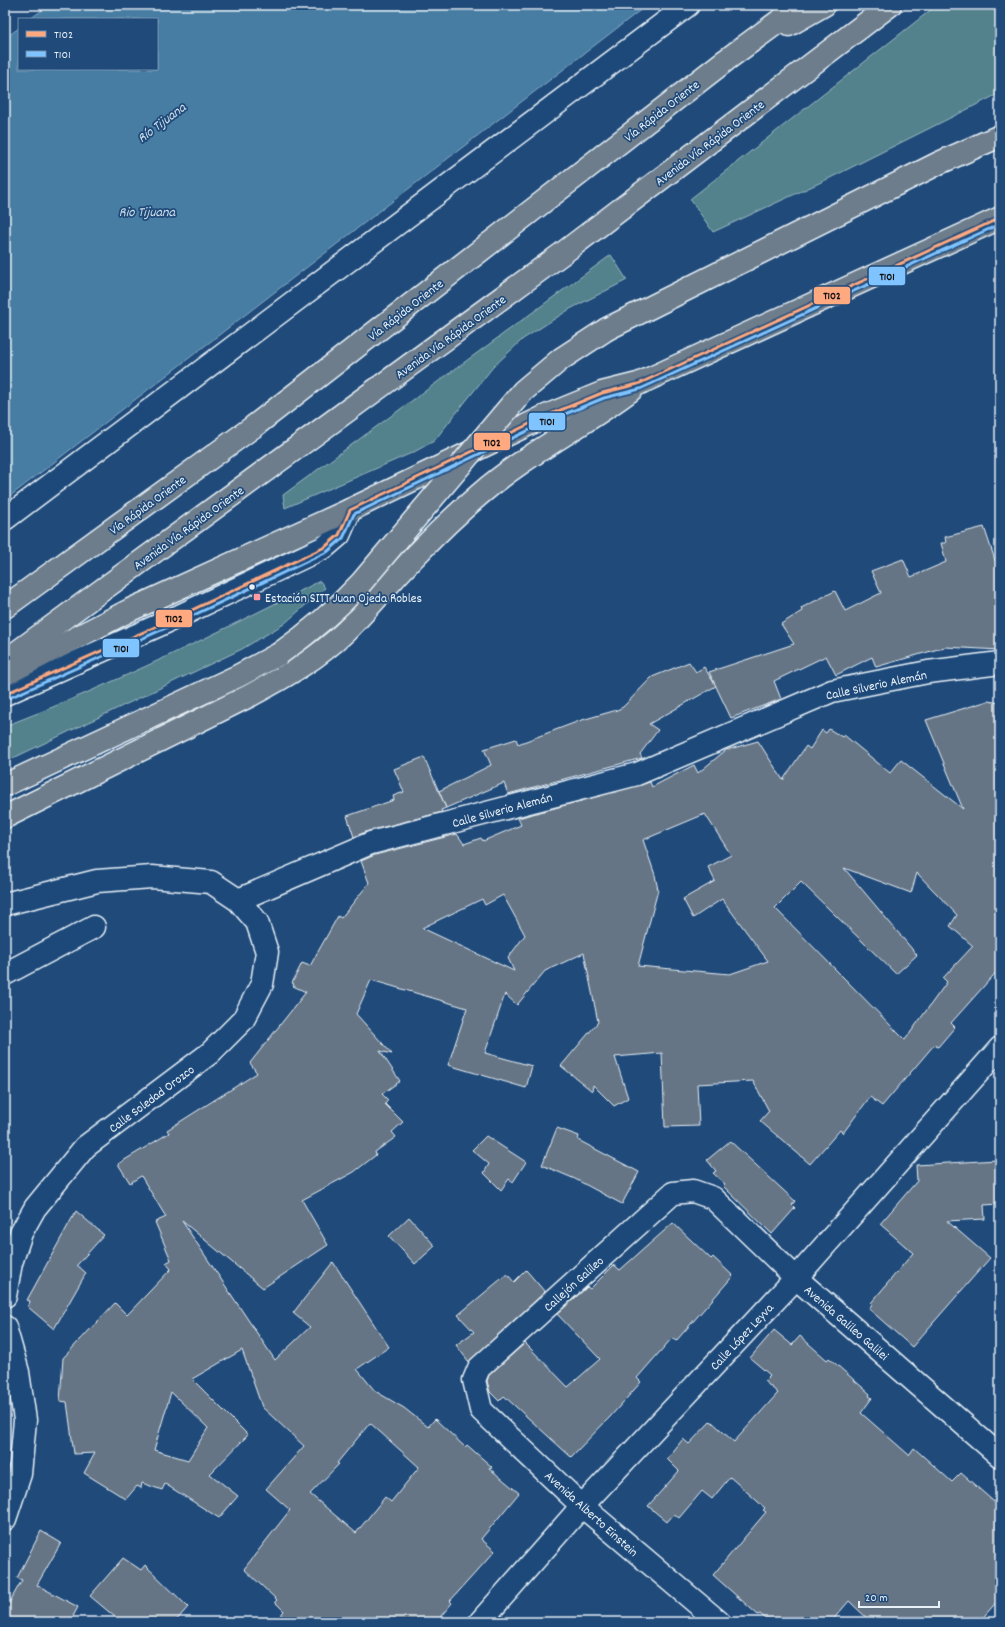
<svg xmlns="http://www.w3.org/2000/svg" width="1005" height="1627" viewBox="0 0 1005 1627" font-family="Dekko,sans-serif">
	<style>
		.green { fill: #53828c; stroke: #9ebac2 }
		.water { fill: #477da3; stroke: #87abc5 }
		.building { fill: #667585; stroke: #e8f1f8; fill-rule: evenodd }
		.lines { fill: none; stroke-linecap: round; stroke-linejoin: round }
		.minor-casing { stroke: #e8f1f8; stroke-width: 25 }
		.major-casing { stroke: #e8f1f8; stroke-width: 25 }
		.highway-casing { stroke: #e8f1f8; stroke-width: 25 }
		.minor { stroke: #1f4a7a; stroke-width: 22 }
		.major { stroke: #6d7d8c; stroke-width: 22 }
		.highway { stroke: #6d7d8c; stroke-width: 22 }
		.major-bridge-casing { stroke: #e8f1f8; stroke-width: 25; stroke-linecap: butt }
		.major-bridge { stroke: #6d7d8c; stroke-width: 22 }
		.bus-1-casing { stroke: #1f4a7a; stroke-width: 6 }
		.bus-2-casing { stroke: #1f4a7a; stroke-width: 6 }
		.bus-1 { stroke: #ffa980; stroke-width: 3 }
		.bus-2 { stroke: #80c4ff; stroke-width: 3 }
		.bus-dot { fill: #e8f1f8; stroke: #1f4a7a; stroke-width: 1.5 }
		.poi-dot { fill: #ff9aa2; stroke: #1f4a7a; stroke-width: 1.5 }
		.labels { text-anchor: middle; stroke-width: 3.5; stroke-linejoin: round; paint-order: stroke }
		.street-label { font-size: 13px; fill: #e8f1f8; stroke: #1f4a7a }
		.poi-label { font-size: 13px; fill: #e8f1f8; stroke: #1f4a7a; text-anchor: start }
		.water-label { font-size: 14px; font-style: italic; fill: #d0e0eb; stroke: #1f4a7a }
		.line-badge { stroke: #1f4a7a; stroke-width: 1.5 }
		.pale-badge-label { font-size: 11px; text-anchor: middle; font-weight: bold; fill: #111 }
	</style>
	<rect width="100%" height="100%" fill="#1f4a7a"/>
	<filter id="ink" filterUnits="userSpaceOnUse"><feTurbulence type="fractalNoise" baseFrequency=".025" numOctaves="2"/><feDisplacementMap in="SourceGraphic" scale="8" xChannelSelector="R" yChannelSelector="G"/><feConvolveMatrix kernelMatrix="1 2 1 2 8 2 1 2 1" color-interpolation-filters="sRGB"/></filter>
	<g filter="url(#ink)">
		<g class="green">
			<polygon points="937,5 1000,5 1000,93 830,178 713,232 690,199"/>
			<polygon points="611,255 627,280 570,309 523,339 493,367 434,441 414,452 285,508 283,495"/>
			<path d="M 320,581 L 325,588 L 284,624 L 242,649 L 5,762 L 5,726 C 113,685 217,633 320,581 Z"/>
		</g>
		<polygon class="water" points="49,5 647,5 5,500 5,38 19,28 19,69 157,69 157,19 30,19"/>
		<g class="building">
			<polygon points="984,527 1000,575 1000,650 945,647 876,667 872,657 836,675 826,656 774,681 781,699 731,718 709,672 794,644 781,624 802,611 801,608 835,591 845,611 881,593 871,571 903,559 911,577 946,562 941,543 946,543 945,537"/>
			<polygon points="689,662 696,672 704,667 716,686 649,724 658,730 640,754 642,758 508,794 504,783 446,808 439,791 491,765 484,749 516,739 518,744 582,720 617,710 623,707 652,677"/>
			<path d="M 988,701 L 1000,703 L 1000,968 L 951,1023 L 955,1027 L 938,1047 L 934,1045 L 882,1106 L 870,1097 L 843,1133 L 840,1130 L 810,1164 L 760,1121 L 769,1111 L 753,1081 L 697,1084 L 699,1126 L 665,1127 L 662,1053 L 615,1057 L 628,1098 L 614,1106 L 593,1085 L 592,1091 L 561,1066 L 598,1022 L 584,953 L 545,971 L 517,1005 L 505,994 L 485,1053 L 532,1066 L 526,1088 L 448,1065 L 467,1008 L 371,980 L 356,1014 L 392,1054 L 380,1051 L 400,1081 L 382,1094 L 388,1100 L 385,1104 L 403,1122 L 392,1132 L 396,1137 L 375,1152 L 376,1155 L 354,1172 L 302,1200 L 328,1245 L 263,1288 L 182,1221 L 275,1360 L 310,1327 L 293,1313 L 333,1262 L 389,1347 L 357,1369 L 375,1391 L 404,1408 L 428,1427 L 435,1419 L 465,1447 L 467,1445 L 492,1467 L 489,1468 L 519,1493 L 481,1539 L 495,1551 L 450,1601 L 452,1603 L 436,1622 L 275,1622 L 284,1611 L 275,1602 L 277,1600 L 244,1569 L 290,1510 L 266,1489 L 304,1446 L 262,1407 L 242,1350 L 192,1379 L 248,1435 L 210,1474 L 238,1496 L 219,1518 L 165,1484 L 162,1490 L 142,1483 L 141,1488 L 137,1486 L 126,1499 L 84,1473 L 95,1453 L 74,1454 L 67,1402 L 60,1401 L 63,1358 L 115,1303 L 127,1315 L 171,1269 L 166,1263 L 171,1260 L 155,1222 L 166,1217 L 141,1176 L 130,1183 L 118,1164 L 169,1133 L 167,1130 L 257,1073 L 250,1063 L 306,992 L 293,986 L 294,984 L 292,983 L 302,963 L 310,966 L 338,916 L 341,918 L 369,883 L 361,861 L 375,855 L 457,834 L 464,844 L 481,838 L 483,841 L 521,825 L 518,818 L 650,782 L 652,787 L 694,765 L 698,773 L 726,750 L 758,741 L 783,780 L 806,746 L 810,749 L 822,730 L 826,733 L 829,729 L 842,737 L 844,735 L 890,773 L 901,760 L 963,809 L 926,720 ZM 705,814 L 731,855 L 708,867 L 715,881 L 683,899 L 693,918 L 722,899 L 768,961 L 730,974 L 638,966 L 658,890 L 655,875 L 643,840 ZM 844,868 L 911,893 L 917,873 L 957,915 L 950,926 L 973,946 L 943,978 L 947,982 L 905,1040 L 775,908 L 801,882 L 896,974 L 917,955 ZM 503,895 L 525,935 L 508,958 L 514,971 L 422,928 L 482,899 L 485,905 ZM 171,1392 L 208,1428 L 188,1460 L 154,1450 ZM 370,1423 L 419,1467 L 391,1502 L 385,1497 L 356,1533 L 310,1494 L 339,1464 L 337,1463 Z"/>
			<polygon points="424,757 446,808 441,810 442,812 368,831 354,837 347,816 394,800 393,796 404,792 394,769"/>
			<polygon points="557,1128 579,1136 578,1140 639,1172 622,1204 575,1179 542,1165"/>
			<polygon points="486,1136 526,1162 513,1182 509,1179 501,1190 484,1173 489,1164 472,1150"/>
			<polygon points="730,1141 795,1201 792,1205 795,1208 772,1234 723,1186 725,1184 713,1173 716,1171 707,1160"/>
			<polygon points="997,1160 998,1167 1000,1167 1000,1204 984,1205 985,1219 947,1221 990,1258 912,1347 869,1309 872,1304 871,1303 913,1253 880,1224 917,1181 916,1165"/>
			<polygon points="76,1211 104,1235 77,1265 86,1273 54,1329 28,1307 30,1301 27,1300"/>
			<polygon points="409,1217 435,1246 415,1264 389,1236"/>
			<polygon points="673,1223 711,1259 713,1257 733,1276 676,1341 672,1338 637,1378 641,1382 610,1417 571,1457 504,1396 499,1401 490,1392 487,1381 489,1375 525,1343 568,1387 600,1359 557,1314 587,1287 590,1289 614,1265 620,1270"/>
			<polygon points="526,1270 545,1292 469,1362 456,1345 474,1332 458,1315 507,1274 514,1282"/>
			<polygon points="774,1330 792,1345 800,1336 827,1360 829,1358 870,1394 869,1396 872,1398 861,1413 909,1455 914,1448 952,1482 961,1473 1000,1507 1000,1598 979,1622 871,1622 849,1601 831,1622 770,1622 760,1614 758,1615 713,1575 766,1512 763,1510 765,1508 730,1477 712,1499 702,1491 679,1518 674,1514 667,1522 648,1506 679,1471 667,1459 683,1439 689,1444 711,1421 734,1442 778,1393 764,1381 770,1375 750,1358"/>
			<polygon points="41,1531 61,1543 37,1585 78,1607 70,1622 5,1622 5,1610 22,1580 17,1578"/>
			<polygon points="123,1558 141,1570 145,1565 188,1607 175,1622 121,1622 90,1596"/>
		</g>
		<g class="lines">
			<defs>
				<g id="minor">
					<polyline points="5,519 688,5"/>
					<polyline points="5,694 175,618 325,547 339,535 350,510"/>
					<polyline points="238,900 371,843 637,774 832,691 928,672 1000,663"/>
					<polyline points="5,904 97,881 152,877 211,882 238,900 257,922 267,952 262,984 243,1020 210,1053 85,1147 35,1208 21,1233 11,1263 5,1296"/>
					<polyline points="5,974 94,927"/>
					<polyline points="5,1327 18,1372 25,1420 20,1474 5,1519"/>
					<polyline points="480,1622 582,1506 796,1278 1000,1048"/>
					<polyline points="719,1622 582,1506 481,1410 474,1380 479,1368 673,1193 693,1191 713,1198 796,1278 1000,1456"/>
				</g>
				<g id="major">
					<polyline points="607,329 939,163 1000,136"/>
					<polyline points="5,661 563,253 890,5"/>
					<polyline points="6,674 130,610 350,510 546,416 602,393 638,384 1000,218"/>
					<polyline points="5,785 238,676 279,654"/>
					<path d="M 5,817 L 251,695 C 285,677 318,658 346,631 C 371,606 393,578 418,553 C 437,533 458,513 479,495 C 526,454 582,427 631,390"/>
				</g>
				<g id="highway">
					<polyline points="789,25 824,5"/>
					<polyline points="5,607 253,427 726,60 801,5"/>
				</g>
			</defs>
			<use href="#minor" class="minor-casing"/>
			<use href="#major" class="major-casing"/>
			<use href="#highway" class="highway-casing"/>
			<use href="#minor" class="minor"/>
			<use href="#major" class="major"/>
			<use href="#highway" class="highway"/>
			<defs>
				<path id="major-bridge" d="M 279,654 C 309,633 336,610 361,583 L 523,391 L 561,359 L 607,329"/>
			</defs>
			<use href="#major-bridge" class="major-bridge-casing"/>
			<use href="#major-bridge" class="major-bridge"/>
			<defs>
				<polyline id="bus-1" points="5,694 175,618 325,547 339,535 350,510 546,416 602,393 638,384 1000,218"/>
				<polyline id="bus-2" points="7,699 177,623 327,552 343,538 354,514 548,421 604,398 640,389 1000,224"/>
			</defs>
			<use href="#bus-1" class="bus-1-casing"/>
			<use href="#bus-2" class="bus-2-casing"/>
			<use href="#bus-1" class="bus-1"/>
			<use href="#bus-2" class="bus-2"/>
		</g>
	</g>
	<circle class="bus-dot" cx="252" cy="587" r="3.5"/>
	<rect class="poi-dot" x="253" y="593" width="8" height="8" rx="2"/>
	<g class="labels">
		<g class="street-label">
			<text transform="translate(661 110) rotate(-38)" y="5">Vía Rápida Oriente</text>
			<text transform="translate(709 142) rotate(-37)" y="5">Avenida Vía Rápida Oriente</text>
			<text transform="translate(405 309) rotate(-38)" y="5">Vía Rápida Oriente</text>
			<text transform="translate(450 336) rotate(-36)" y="5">Avenida Vía Rápida Oriente</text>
			<text transform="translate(147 504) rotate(-36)" y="5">Vía Rápida Oriente</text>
			<text transform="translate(188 527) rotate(-36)" y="5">Avenida Vía Rápida Oriente</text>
			<text transform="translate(876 684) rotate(-12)" y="5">Calle Silverio Alemán</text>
			<text transform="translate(502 809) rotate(-15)" y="5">Calle Silverio Alemán</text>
			<text transform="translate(151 1098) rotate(-37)" y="5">Calle Soledad Orozco</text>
			<text transform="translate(573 1283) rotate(-42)" y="5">Callejón Galileo</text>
			<text transform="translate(847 1322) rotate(41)" y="5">Avenida Galileo Galilei</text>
			<text transform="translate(741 1336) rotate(-47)" y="5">Calle López Leyva</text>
			<text transform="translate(592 1513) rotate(42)" y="5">Avenida Alberto Einstein</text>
		</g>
		<g class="poi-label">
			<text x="265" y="602">Estación SITT Juan Ojeda Robles</text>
		</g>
		<g class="water-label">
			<text transform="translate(161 122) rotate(-37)" y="5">Río Tijuana</text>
			<text x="147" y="216">Rio Tijuana</text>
		</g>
	</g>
	<g class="line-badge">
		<rect x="868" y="266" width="38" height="20" rx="4" fill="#80c4ff"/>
		<rect x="813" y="286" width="38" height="19" rx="4" fill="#ffa980"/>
		<rect x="528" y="412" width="38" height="19" rx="4" fill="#80c4ff"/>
		<rect x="473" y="432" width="38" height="19" rx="4" fill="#ffa980"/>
		<rect x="155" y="609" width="38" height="19" rx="4" fill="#ffa980"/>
		<rect x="102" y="638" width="38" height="20" rx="4" fill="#80c4ff"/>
	</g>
	<g class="pale-badge-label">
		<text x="887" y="280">T101</text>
		<text x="832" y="299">T102</text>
		<text x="547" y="425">T101</text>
		<text x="492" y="446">T102</text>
		<text x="174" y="622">T102</text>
		<text x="121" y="652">T101</text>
	</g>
	<rect width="1005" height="1627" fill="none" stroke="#1f4a7a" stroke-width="20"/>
	<rect x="10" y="10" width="985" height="1607" fill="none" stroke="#e8f1f8" stroke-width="1.5" filter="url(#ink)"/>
	<rect x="18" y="18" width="140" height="52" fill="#1f4a7a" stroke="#6f8dac"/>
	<rect x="26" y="31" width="20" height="6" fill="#ffa980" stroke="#6f8dac"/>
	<text x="54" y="38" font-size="12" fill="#e8f1f8">T102</text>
	<rect x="26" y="51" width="20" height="6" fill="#80c4ff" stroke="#6f8dac"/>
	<text x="54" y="58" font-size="12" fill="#e8f1f8">T101</text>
	<path d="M859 1601v6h80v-6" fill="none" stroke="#e8f1f8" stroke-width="2"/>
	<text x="865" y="1601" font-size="12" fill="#e8f1f8" stroke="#1f4a7a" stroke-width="3" paint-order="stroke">20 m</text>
</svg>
